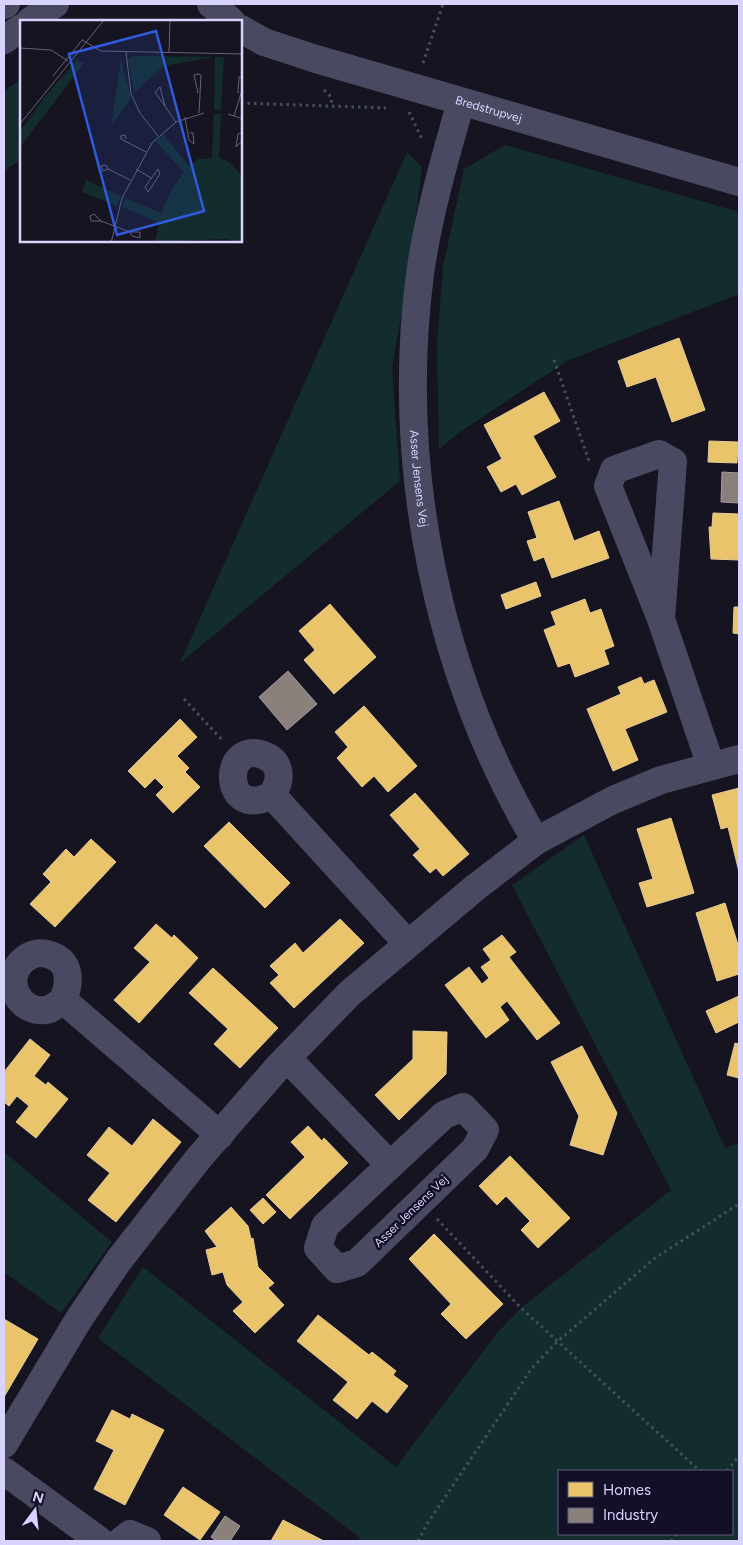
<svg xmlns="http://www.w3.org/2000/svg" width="743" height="1545" viewBox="0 0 743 1545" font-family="Figtree,sans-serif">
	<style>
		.green { fill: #132c2d; fill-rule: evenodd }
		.homes { fill: #e9c46a; stroke: #e4c997 }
		.industry { fill: #8a817c; stroke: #a29aa3 }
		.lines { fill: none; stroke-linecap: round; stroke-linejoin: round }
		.path { stroke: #44505f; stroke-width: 3; stroke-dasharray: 2.5 4; stroke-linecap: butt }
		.minor { stroke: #4a4962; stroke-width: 28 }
		.tertiary { stroke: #4a4962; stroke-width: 28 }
		.labels { text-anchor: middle; stroke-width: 5; stroke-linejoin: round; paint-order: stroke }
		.street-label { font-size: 12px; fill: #d9d4ff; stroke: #130f26 }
		.inset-road { fill: none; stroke: #64617a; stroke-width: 1 }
		.view { fill: #305bdc; fill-opacity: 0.15; stroke: #305bdc; stroke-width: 2.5 }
		.inset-edge { fill: none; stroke: #d9d4ff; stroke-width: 2.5 }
	</style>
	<rect width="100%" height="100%" fill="#161421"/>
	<g class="green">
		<polygon points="21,79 21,159 4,171 4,91"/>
		<polygon points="505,145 739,212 739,294 569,360 460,432 439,449 437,342 443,267 464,169"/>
		<polygon points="407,152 422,167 408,277 392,367 400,481 180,663"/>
		<path d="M 584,835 L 725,1148 L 739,1143 L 739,1541 L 359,1541 L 360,1538 L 98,1338 L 143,1267 L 396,1467 L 497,1333 L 521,1308 L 671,1190 L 512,885 ZM 732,1471 L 732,1534 L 559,1534 L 559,1471 Z"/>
		<polygon points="4,1152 112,1242 61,1313 4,1272"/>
	</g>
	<g class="homes">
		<polygon points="679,338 705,410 672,422 656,377 627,387 618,361"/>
		<polygon points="544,392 560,421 533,436 556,477 522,495 516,484 501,492 487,467 502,459 484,425"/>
		<polygon points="709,441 738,442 737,463 708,462"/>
		<polygon points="559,501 574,541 599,531 609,558 552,578 544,557 534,561 527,541 537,538 528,512"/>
		<polygon points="713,513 739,514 739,560 711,559 709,527 712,527"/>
		<polygon points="536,582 541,596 506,609 501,595"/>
		<polygon points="585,599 590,613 601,609 614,646 604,650 609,664 575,677 570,663 558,667 544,630 556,625 551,612"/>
		<polygon points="330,604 376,657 334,694 304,660 315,650 299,631"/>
		<polygon points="734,607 739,607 739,634 733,633"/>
		<polygon points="641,677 644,684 654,680 667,712 625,729 638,760 613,771 587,709 621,694 618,687"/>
		<polygon points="364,706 417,766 388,792 374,776 362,787 337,758 348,747 335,732"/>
		<polygon points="180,719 197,737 177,756 189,768 185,772 200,787 173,813 156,795 164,787 155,778 145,788 128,771"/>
		<polygon points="739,788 739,872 728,827 721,829 712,795"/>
		<polygon points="415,793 469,854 443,876 436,868 430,873 413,855 420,849 390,815"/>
		<polygon points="671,818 694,893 647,907 639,883 653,879 637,829"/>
		<polygon points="229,822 290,883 265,908 204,846"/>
		<polygon points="91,839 116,862 55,927 30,904 51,882 43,874 66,849 74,857"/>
		<polygon points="725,903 739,948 739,974 717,981 696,913"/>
		<polygon points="340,919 364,943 294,1008 270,983 279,975 270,966 295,943 303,953"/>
		<polygon points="156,924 172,938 174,935 198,958 139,1023 114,1000 150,962 134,948"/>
		<polygon points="502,935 516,952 509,957 560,1023 537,1040 507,1001 500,1007 509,1020 486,1038 445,985 469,967 482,984 489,978 481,967 491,960 483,949"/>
		<polygon points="213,968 278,1028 240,1068 214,1044 228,1029 189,993"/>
		<polygon points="739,996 739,1022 716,1033 706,1011"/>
		<polygon points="413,1031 447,1032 446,1074 399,1120 375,1095 413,1059"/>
		<polygon points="30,1039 50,1055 34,1076 46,1085 48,1082 68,1099 36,1138 16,1122 29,1106 17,1096 9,1106 4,1102 4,1072"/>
		<polygon points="735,1043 739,1044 739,1078 727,1075"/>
		<polygon points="582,1046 617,1113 603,1155 570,1145 579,1116 551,1062"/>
		<polygon points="153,1119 181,1142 116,1222 88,1200 110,1173 87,1155 109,1127 132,1146"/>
		<polygon points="308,1126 322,1141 324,1138 348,1163 290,1219 266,1195 305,1157 291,1142"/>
		<polygon points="510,1156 570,1218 538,1248 521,1230 530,1221 506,1196 497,1205 479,1186"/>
		<polygon points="263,1198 276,1212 263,1224 250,1210"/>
		<polygon points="231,1207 248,1226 251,1239 253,1238 258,1267 274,1283 268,1288 284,1305 255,1333 233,1311 243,1302 227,1285 223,1272 212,1275 206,1250 217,1247 205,1231"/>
		<polygon points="434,1234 503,1304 466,1339 441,1314 451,1304 409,1259"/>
		<polygon points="318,1315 369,1355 372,1352 396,1371 393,1375 408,1386 387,1413 372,1401 357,1419 333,1400 348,1382 297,1341"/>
		<polygon points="4,1319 38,1339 4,1397"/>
		<polygon points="112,1410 130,1419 132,1414 164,1430 125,1505 94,1489 114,1450 96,1441"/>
		<polygon points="183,1487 220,1512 200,1540 164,1515"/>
		<polygon points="283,1520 324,1541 271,1541"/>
	</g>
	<g class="industry">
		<polygon points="722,472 739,473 739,503 721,502"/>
		<polygon points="288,671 317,704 287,730 259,697"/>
		<polygon points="225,1516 240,1526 230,1541 216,1541 211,1537"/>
	</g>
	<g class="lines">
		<g class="path">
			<polyline points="423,63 443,4"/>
			<polyline points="324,90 331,97 332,105"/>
			<polyline points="241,103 386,108"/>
			<polyline points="409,112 423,141"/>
			<polyline points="554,360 589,461"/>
			<polyline points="184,699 223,741"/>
			<polyline points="437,1219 521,1308 700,1471"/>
			<polyline points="727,1471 739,1456"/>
			<polyline points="418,1541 427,1524 532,1368 558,1341 655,1258 739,1204"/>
			<polyline points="671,1541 677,1534"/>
		</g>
		<g class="minor">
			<path id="s1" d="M 461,102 C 445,158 428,216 420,274 C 395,467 437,674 536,841"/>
			<polyline points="661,619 673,462 659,454 614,470 608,486 661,619 711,766"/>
			<path d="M 272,795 C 282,780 282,762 263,755 C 222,739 221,822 272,795 L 408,944"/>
			<path d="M 63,1000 C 59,1003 54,1007 50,1009 C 19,1018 0,977 25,959 C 31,954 40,952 47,954 C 71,960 71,981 63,1000 L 220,1135"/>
			<polyline points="287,1058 389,1164"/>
			<polygon points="463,1107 485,1130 475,1149 357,1263 337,1269 318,1248 325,1226 444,1115"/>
			<polyline points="4,1444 79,1319 119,1260 198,1159 279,1066 350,993 476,887 536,841 613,800 661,780 739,759"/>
			<polyline points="4,1471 100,1541"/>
			<polyline points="121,1541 130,1534 147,1541"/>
		</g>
		<g class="tertiary">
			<polyline points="211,4 231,21"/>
			<polyline points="4,5 6,4"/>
			<polyline points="30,21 55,4"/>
			<path id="s2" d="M 241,29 L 264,42 L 316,59 L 739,182"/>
			<polyline points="4,40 21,28"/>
		</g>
	</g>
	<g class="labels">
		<g class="street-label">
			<text dy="4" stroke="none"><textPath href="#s2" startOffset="261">Bredstrupvej</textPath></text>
			<text dy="4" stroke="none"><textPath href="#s1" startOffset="382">Asser Jensens Vej</textPath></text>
			<text transform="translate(411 1211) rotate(-44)" y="4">Asser Jensens Vej</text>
		</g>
	</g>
	<g transform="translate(20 20)">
		<rect width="222" height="222" fill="#161421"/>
		<path d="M 112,36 L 204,37 L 201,90 L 194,90 L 195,37 L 144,46 L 114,73 L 108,40 ZM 101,39 L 111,78 L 91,106 ZM 57,40 L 64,43 L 0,127 L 0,112 L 23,79 ZM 194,94 L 201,94 L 199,138 L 209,142 L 222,156 L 222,222 L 205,219 L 135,222 L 139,203 L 102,187 L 105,178 L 141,193 L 151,171 L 164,152 L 136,122 L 143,114 L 169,146 L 178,139 L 192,138 ZM 66,160 L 101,176 L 97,186 L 62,172 Z" fill="#132c2d"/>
		<path class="inset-road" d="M 150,0 L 197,0M 62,20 L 81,31 L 223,34M 0,28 L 31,30 L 48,41M 106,32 L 111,74 L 120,93 L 138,116M 149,33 L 150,0M 33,56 L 63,19M 178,73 L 174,55 L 178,54 L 181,55 L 179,93M 218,73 L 219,57 L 223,57M 145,86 L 140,67 L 135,72 L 156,102M 208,94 L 223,99M 214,96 L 223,67M 165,97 L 169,120 L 174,124 L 173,113 L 170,113M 0,104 L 84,0M 223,112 L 218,114 L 216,127 L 223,120M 106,119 L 105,115 L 101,116 L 101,119 L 126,132M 88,149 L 83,151 L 81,146 L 86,145 L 88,149 L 110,160M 116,149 L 131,158M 138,149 L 140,154 L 128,172 L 125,167 ZM 81,201 L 71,201 L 70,196 L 74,194 L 81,201 L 110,212 L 120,212 L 120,218 L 112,216 L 110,212M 91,223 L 102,178 L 132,123 L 156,102 L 184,93"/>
		<path class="view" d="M 136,11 L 184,191 L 97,215 L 49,34 Z"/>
		<rect width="222" height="222" class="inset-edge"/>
	</g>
	<rect width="743" height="1545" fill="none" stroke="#d9d4ff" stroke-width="10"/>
	<rect x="558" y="1470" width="175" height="65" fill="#130f26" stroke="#625e7d"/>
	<rect x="568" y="1482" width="25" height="15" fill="#e9c46a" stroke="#625e7d"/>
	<text x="603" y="1495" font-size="15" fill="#d9d4ff">Homes</text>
	<rect x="568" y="1508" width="25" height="15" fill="#8a817c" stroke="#625e7d"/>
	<text x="603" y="1520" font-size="15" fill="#d9d4ff">Industry</text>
	<g transform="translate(35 1510) rotate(15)" stroke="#130f26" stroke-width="4" paint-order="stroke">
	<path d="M0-4L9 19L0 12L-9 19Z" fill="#d9d4ff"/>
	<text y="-8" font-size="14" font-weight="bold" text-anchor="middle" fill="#d9d4ff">N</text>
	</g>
</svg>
